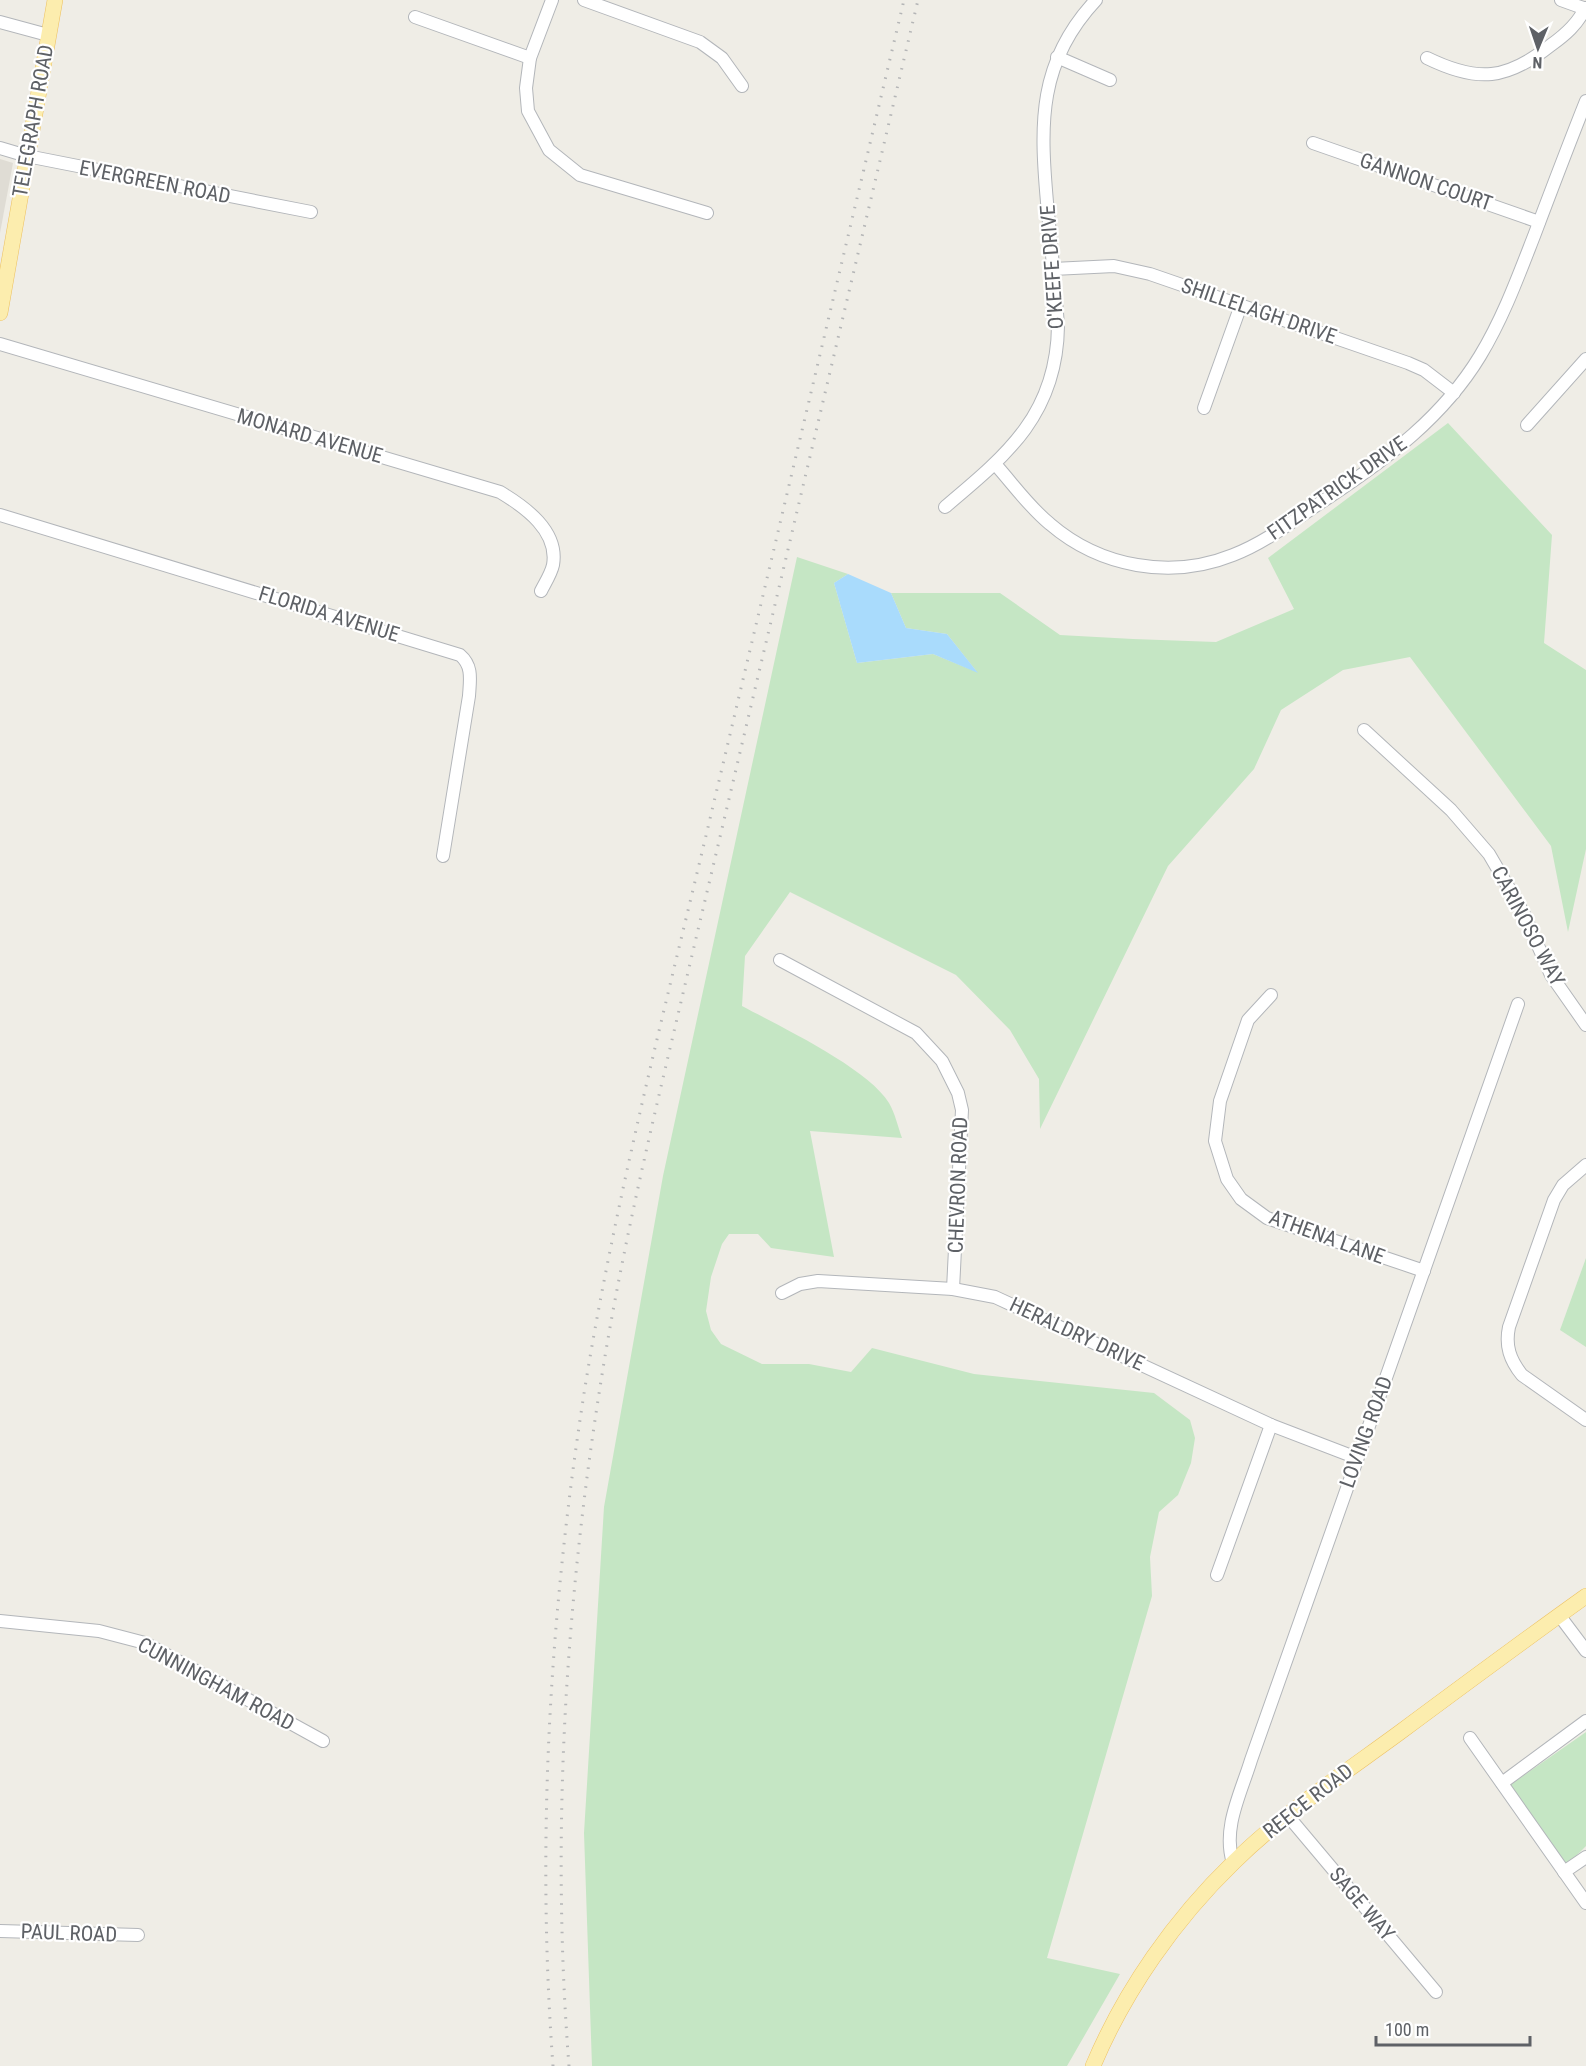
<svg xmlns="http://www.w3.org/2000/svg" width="1586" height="2066" viewBox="0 0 1586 2066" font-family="'Roboto Condensed',sans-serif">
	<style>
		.education { fill: #dfdcd4 }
		.green { fill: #c5e6c4 }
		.water { fill: #a9dbfc }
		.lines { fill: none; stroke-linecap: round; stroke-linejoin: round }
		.minor-casing { stroke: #b3b6ba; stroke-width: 14 }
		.major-casing { stroke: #edc161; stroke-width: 16 }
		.minor { stroke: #fff; stroke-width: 12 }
		.major { stroke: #fcedae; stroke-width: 15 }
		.rail { stroke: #b4b5b6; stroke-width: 3; stroke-dasharray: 1.5 8; stroke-linecap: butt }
		.labels { text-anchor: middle; stroke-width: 4.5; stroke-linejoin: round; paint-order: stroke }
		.street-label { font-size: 21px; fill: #5e6166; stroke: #fff }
	</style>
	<rect width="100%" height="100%" fill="#efede6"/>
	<polygon class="education" points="0,159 13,163 0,233"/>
	<g class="green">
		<path d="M 1448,423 L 1552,535 L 1544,643 L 1586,670 L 1586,849 L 1568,932 L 1551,846 L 1410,657 L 1343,670 L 1281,710 L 1254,769 L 1168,866 L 1040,1129 L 1039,1079 L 1010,1030 L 956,975 L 790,892 L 745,956 L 742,1006 C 779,1026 868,1068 889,1103 C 895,1113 898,1127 902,1138 L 810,1131 L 834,1257 L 771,1248 L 758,1234 L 729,1234 L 722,1244 L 711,1277 L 706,1311 L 711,1330 L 721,1344 L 762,1364 L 809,1364 L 851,1372 L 872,1348 L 974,1374 L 1154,1393 L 1190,1420 L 1195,1438 L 1191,1463 L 1178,1495 L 1159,1512 L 1150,1557 L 1152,1596 L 1047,1958 L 1120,1974 L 1067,2066 L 592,2066 L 584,1833 L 604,1507 L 663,1176 L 797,557 L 848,574 L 834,583 L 857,663 L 933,654 L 977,672 L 947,634 L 906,628 L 891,593 L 1000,593 L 1060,635 L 1133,639 L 1216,642 L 1294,609 L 1268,558 Z"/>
		<polygon points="1586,1258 1586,1347 1560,1330"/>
		<polygon points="1586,1732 1586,1846 1567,1865 1510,1785"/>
	</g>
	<polygon class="water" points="848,574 891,593 906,628 947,634 978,673 933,654 857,663 834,583"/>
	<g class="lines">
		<defs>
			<g id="minor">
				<polyline points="552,0 530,58 526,88 528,111 549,150 580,175 707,213"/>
				<polyline points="584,0 700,42 722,58 742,86"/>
				<polyline points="1561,0 1586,9"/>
				<polyline points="415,17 530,58"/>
				<polyline points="0,22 48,35"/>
				<polyline points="1057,57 1110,80"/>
				<path d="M 1427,58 C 1478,83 1507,80 1551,45 C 1565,35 1578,24 1585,8"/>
				<polyline points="1313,143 1539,222"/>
				<polyline points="0,148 27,156 311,212"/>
				<polyline points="1053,269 1114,266 1150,274 1408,363 1424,370 1454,393"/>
				<path d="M 0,344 L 500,492 C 525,507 559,531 553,565 C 551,574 545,583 541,591"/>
				<polyline points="1204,408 1241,305"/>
				<polyline points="1527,425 1586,359"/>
				<path d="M 995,464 C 1013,484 1029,507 1050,524 C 1100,567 1171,580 1233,555 C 1267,542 1298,517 1329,497 C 1388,458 1443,417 1480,356 C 1503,318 1518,277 1534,236 C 1551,191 1568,146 1586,101"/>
				<path d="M 945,507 C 1007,455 1057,414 1058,326 C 1055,285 1051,244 1047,202 C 1040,123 1038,62 1096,0"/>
				<path d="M 0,515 L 460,655 C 473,666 470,680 469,696 L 443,856"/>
				<polyline points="1364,730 1451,810 1489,854 1524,914 1551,975 1586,1025"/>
				<polyline points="780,960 916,1033 942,1061 958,1093 962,1110 953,1289"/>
				<polyline points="1271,995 1248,1020 1220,1101 1215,1141 1227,1179 1241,1199 1267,1218 1424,1271"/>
				<path d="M 1586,1165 L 1563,1185 L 1554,1200 L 1509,1327 C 1505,1346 1510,1360 1522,1375 L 1586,1420"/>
				<polyline points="782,1293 800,1284 818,1281 953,1289 995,1297 1271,1425 1357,1458"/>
				<polyline points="1217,1575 1271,1425"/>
				<polyline points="1559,1615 1586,1651"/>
				<polyline points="0,1621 99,1631 145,1643 323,1741"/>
				<polyline points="1470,1738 1586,1903"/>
				<polyline points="1502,1783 1586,1721"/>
				<polyline points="1288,1816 1436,1992"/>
				<path d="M 1233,1863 C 1222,1828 1241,1793 1251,1760 L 1518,1004"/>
				<polyline points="1564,1872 1586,1857"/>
				<polyline points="0,1931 138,1935"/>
			</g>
			<g id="major">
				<polyline points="0,313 55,0"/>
				<path d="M 1093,2066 C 1125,1990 1175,1919 1234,1862 C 1284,1813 1343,1774 1399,1733 C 1461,1687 1523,1641 1586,1596"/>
			</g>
		</defs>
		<use href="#minor" class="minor-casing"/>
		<use href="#major" class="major-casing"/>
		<use href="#minor" class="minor"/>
		<use href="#major" class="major"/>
		<g class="rail">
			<path d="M 553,2066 C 536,1838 550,1606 586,1381 C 617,1193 665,1008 709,823 C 774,549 839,274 904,0"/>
			<path d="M 569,2066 C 551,1838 565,1606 601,1381 C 618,1273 642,1167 667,1061 L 918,0"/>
		</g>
	</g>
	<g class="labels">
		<g class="street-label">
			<text transform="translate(33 121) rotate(-80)" y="7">TELEGRAPH ROAD</text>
			<text transform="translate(155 182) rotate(11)" y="7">EVERGREEN ROAD</text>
			<text transform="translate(1426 182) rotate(19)" y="7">GANNON COURT</text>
			<text transform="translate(1052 267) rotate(-94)" y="7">O'KEEFE DRIVE</text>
			<text transform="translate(1259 311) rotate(19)" y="7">SHILLELAGH DRIVE</text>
			<text transform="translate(310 436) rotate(16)" y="7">MONARD AVENUE</text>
			<text transform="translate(1337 488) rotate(-35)" y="7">FITZPATRICK DRIVE</text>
			<text transform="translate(329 614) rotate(17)" y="7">FLORIDA AVENUE</text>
			<text transform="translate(1528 926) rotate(62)" y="7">CARINOSO WAY</text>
			<text transform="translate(958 1185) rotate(-88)" y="7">CHEVRON ROAD</text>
			<text transform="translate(1327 1237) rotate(20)" y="7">ATHENA LANE</text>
			<text transform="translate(1077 1334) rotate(25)" y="7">HERALDRY DRIVE</text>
			<text transform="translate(1366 1432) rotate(-70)" y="7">LOVING ROAD</text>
			<text transform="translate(216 1684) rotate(28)" y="7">CUNNINGHAM ROAD</text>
			<text transform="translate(1308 1801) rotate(-38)" y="7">REECE ROAD</text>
			<text transform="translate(1362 1904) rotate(50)" y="7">SAGE WAY</text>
			<text transform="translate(69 1933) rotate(2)" y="7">PAUL ROAD</text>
		</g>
	</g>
	<g transform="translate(1538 48) rotate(182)" stroke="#ffffff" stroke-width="4.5" paint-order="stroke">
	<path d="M0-4.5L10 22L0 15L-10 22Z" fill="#5e6166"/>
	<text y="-9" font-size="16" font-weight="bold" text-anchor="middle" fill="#5e6166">N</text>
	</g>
	<path d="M1376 2036v9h154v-9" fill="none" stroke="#5e6166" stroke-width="3"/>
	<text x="1385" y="2036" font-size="18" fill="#5e6166" stroke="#ffffff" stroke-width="4.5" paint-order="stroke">100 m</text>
</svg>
